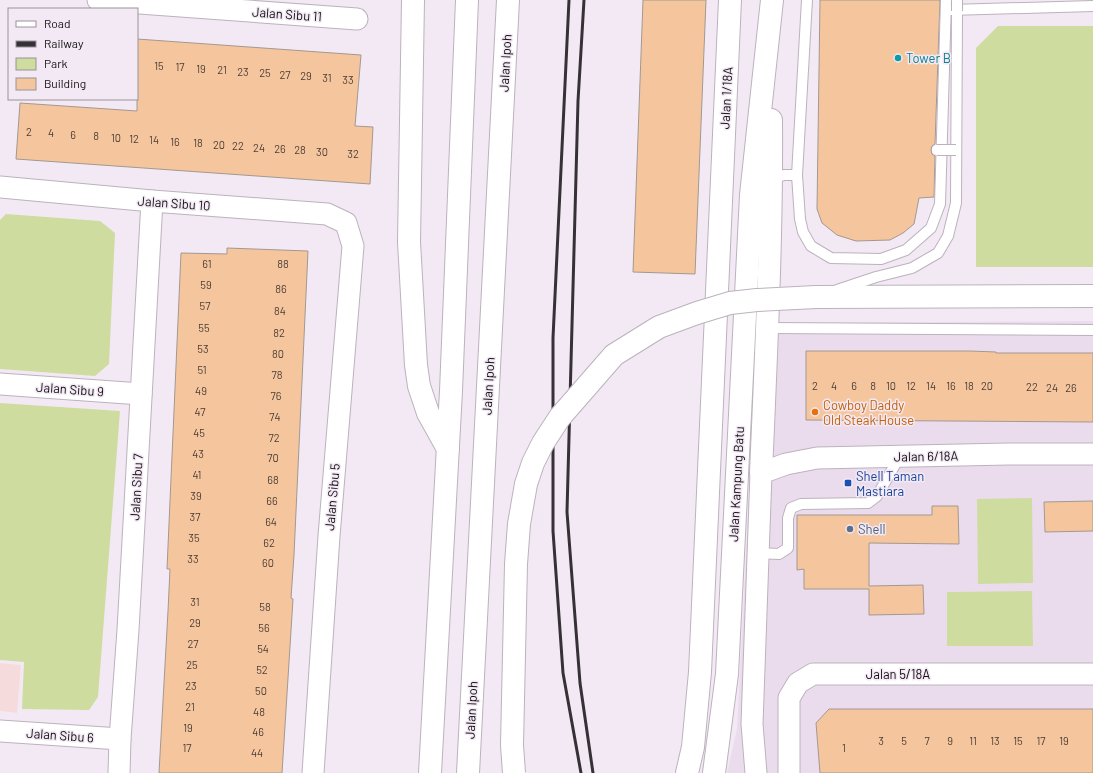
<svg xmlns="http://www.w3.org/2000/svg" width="1093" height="773" viewBox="0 0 1093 773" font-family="Barlow,sans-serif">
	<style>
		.built { fill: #ebdced }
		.industrial { fill: #f6dbdc }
		.green { fill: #cfdc9f }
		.building { fill: #f5c69e; stroke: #a39890 }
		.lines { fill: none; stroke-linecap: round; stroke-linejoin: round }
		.service-casing { stroke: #bcb2bd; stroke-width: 12 }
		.minor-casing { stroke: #bcb2bd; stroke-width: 23 }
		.tertiary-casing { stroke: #bcb2bd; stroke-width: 24 }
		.trunk-casing { stroke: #bcb2bd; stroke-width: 24 }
		.service { stroke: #fff; stroke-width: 10 }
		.minor { stroke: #fff; stroke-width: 21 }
		.tertiary { stroke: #fff; stroke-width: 22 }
		.trunk { stroke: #fff; stroke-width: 22 }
		.rail { stroke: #363136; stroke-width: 3 }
		.service-bridge-casing { stroke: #bcb2bd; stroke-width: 12; stroke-linecap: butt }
		.trunk-bridge-casing { stroke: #bcb2bd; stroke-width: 24; stroke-linecap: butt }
		.service-bridge { stroke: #fff; stroke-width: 10 }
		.trunk-bridge { stroke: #fff; stroke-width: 22 }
		.culture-dot { fill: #0f9aa8; stroke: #f3e9f4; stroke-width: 1.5 }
		.food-dot { fill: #e8710a; stroke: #f3e9f4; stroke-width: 1.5 }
		.transit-dot { fill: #1a4fb4; stroke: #f3e9f4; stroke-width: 1.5 }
		.service-dot { fill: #5c6f8a; stroke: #f3e9f4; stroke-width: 1.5 }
		.labels { text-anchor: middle; stroke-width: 3; stroke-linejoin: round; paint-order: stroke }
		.number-label { font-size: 11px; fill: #4c3e36 }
		.street-label { font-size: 13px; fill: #141014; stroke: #f3e9f4 }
		.culture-label { font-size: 13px; fill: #0d838f; stroke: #f3e9f4; text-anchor: start }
		.food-label { font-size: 13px; fill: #c56008; stroke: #f3e9f4; text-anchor: start }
		.transit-label { font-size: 13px; fill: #164399; stroke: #f3e9f4; text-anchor: start }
		.service-label { font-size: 13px; fill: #4e5e75; stroke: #f3e9f4; text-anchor: start }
	</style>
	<rect width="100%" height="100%" fill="#f3e9f4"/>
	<polygon class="built" points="1093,321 1093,773 727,773 737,729 758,323"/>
	<polygon class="industrial" points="0,663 21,665 17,713 0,711"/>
	<g class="green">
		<polygon points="998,26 1093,26 1093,267 976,267 976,48"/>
		<polygon points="6,214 100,221 115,233 109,364 95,376 0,369 0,220"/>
		<polygon points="0,403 120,411 98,697 89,710 22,709 24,662 0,660"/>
		<polygon points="1032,498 1033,583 978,584 977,499"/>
		<polygon points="1032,591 1033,646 947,646 947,592"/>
	</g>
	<g class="building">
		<polygon points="643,0 706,0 695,274 633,272"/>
		<polygon points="820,0 940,0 935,144 932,146 931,150 932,154 935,156 934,197 919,198 914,224 903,233 890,240 856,241 837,235 822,223 817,209"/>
		<polygon points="137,39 361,55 355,126 373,127 370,184 16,159 20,103 137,111"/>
		<polygon points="227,248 308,251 294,555 291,598 293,599 282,773 159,773 168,611 170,569 167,569 181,253 227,254"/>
		<polygon points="806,351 970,351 996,352 996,353 1093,353 1093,422 806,420"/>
		<polygon points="1093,501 1093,531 1045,532 1044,502"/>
		<polygon points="932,506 958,506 959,544 869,543 869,586 923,585 924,614 869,615 869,589 804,589 804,569 797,570 797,515 932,515"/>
		<polygon points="829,709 1093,709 1093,773 820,773 816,723"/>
	</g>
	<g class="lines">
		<defs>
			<g id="service">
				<polyline points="807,0 797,175 800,219 803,232 811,246 831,258 881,259 906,250 931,228 940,204 946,0"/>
				<polyline points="950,10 1093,6"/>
				<polyline points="771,179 784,175 797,175"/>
				<polyline points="837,290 876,277 912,268 938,253 948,236 956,203 957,11"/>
				<polyline points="767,328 1093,330"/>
				<polyline points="758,553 779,554 788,548 788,518 791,508 801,504 868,503 877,496 900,456"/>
			</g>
			<g id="minor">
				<polyline points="98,0 357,19"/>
				<polyline points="0,187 152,201 327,214 346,223 353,246 329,536 313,773"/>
				<polyline points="0,384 141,394"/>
				<polyline points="0,731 120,739"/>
				<polyline points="119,773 120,739 128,630 152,201"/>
				<polyline points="756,773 752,724 761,473 786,464 817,458 1009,454 1093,454"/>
				<polyline points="789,773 789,698 798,683 813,674 1093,674"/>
			</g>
			<g id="tertiary">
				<path d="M 761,473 C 766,355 772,237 771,120"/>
				<polyline points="687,773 693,747 700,672 730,0"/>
				<polyline points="714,773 727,674 751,195 772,0"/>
			</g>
			<g id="trunk">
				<polyline points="413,0 409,242 416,365 419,386 428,413 448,449"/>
				<polyline points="816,297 1093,296"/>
				<polyline points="430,773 451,391 467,0"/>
				<polyline points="468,773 508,0"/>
			</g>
		</defs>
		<use href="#service" class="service-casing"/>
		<use href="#minor" class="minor-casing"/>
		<use href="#tertiary" class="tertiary-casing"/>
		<use href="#trunk" class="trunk-casing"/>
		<use href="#service" class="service"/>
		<use href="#minor" class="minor"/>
		<use href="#tertiary" class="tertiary"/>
		<use href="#trunk" class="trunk"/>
		<g class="rail">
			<polyline points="569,0 553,338 553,531 563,673 581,773"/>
			<polyline points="584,0 578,101 567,512 580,683 593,773"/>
		</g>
		<defs>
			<g id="service-bridge">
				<polyline points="957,0 957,11"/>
				<polyline points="937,150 956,150"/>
			</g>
			<polyline id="trunk-bridge" points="514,773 512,745 516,564 519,524 526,484 533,463 543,443 560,417 614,355 659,327 697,313 730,303 757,300 816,297"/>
		</defs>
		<use href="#service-bridge" class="service-bridge-casing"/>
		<use href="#trunk-bridge" class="trunk-bridge-casing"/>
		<use href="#service-bridge" class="service-bridge"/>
		<use href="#trunk-bridge" class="trunk-bridge"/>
	</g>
	<circle class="culture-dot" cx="898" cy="58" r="4"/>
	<circle class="food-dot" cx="815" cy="412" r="4"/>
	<rect class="transit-dot" x="844" y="479" width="8" height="8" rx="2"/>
	<circle class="service-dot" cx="850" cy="529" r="4"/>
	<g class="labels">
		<g class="number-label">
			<text x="159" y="70">15</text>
			<text x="180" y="71">17</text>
			<text x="201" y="73">19</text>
			<text x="222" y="74">21</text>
			<text x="243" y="76">23</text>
			<text x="265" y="77">25</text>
			<text x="285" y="79">27</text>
			<text x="306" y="80">29</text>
			<text x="327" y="82">31</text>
			<text x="348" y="84">33</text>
			<text x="29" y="136">2</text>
			<text x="51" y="137">4</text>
			<text x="73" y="139">6</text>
			<text x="96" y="140">8</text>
			<text x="116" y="142">10</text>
			<text x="134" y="143">12</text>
			<text x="154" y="144">14</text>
			<text x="175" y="146">16</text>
			<text x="198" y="147">18</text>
			<text x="219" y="149">20</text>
			<text x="238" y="150">22</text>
			<text x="259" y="152">24</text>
			<text x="280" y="153">26</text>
			<text x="300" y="154">28</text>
			<text x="322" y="156">30</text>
			<text x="353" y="158">32</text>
			<text x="207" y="268">61</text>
			<text x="283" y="268">88</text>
			<text x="206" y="289">59</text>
			<text x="281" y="293">86</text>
			<text x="205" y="310">57</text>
			<text x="280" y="315">84</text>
			<text x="204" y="332">55</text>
			<text x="279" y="337">82</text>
			<text x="203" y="353">53</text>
			<text x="278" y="358">80</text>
			<text x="202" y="374">51</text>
			<text x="277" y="379">78</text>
			<text x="815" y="390">2</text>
			<text x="834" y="390">4</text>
			<text x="854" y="390">6</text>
			<text x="873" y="390">8</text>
			<text x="891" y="390">10</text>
			<text x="911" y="390">12</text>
			<text x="931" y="390">14</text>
			<text x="951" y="390">16</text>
			<text x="969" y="390">18</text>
			<text x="987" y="390">20</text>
			<text x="1032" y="391">22</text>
			<text x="1052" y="392">24</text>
			<text x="1071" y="392">26</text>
			<text x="201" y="395">49</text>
			<text x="276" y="400">76</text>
			<text x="200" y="416">47</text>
			<text x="275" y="421">74</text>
			<text x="199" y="437">45</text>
			<text x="274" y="442">72</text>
			<text x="198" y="458">43</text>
			<text x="273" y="462">70</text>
			<text x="197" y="479">41</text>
			<text x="273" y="484">68</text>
			<text x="196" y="500">39</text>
			<text x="272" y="505">66</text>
			<text x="195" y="521">37</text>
			<text x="271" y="526">64</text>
			<text x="194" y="542">35</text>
			<text x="269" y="547">62</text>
			<text x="193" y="563">33</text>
			<text x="268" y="567">60</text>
			<text x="195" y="606">31</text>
			<text x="265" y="611">58</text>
			<text x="195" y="627">29</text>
			<text x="264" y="632">56</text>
			<text x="193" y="648">27</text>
			<text x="263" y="653">54</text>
			<text x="192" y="669">25</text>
			<text x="262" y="674">52</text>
			<text x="191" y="690">23</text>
			<text x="261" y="695">50</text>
			<text x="190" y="711">21</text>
			<text x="259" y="716">48</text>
			<text x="188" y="732">19</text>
			<text x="258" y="736">46</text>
			<text x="881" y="745">3</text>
			<text x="904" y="745">5</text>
			<text x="927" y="745">7</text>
			<text x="950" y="745">9</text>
			<text x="973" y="745">11</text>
			<text x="995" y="745">13</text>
			<text x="1018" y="745">15</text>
			<text x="1041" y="745">17</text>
			<text x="1064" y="745">19</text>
			<text x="187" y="752">17</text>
			<text x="844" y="752">1</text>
			<text x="257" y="757">44</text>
		</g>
		<g class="street-label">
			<text transform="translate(287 14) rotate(4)" y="5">Jalan Sibu 11</text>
			<text transform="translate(505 63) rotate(-87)" y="5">Jalan Ipoh</text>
			<text transform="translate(726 98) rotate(-87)" y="5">Jalan 1/18A</text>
			<text transform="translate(174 203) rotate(4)" y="5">Jalan Sibu 10</text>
			<text transform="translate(488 386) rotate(-87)" y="5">Jalan Ipoh</text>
			<text transform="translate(70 389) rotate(4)" y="5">Jalan Sibu 9</text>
			<text transform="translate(926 456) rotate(-1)" y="5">Jalan 6/18A</text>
			<text transform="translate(736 484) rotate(-87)" y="5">Jalan Kampung Batu</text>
			<text transform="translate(136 487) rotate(-87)" y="5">Jalan Sibu 7</text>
			<text transform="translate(332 497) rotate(-85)" y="5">Jalan Sibu 5</text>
			<text x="898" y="679">Jalan 5/18A</text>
			<text transform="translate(471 710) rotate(-87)" y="5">Jalan Ipoh</text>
			<text transform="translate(60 735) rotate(4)" y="5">Jalan Sibu 6</text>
		</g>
		<g class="culture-label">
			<text x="906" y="63">Tower B</text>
		</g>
		<g class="food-label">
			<text x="823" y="410">Cowboy Daddy<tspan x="823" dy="15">Old Steak House</tspan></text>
		</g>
		<g class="transit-label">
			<text x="856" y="481">Shell Taman<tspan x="856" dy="15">Mastiara</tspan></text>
		</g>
		<g class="service-label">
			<text x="858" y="534">Shell</text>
		</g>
	</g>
	<rect x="8" y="8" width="130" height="92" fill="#f3e9f4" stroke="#9a929a"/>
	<rect x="16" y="21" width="20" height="6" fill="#ffffff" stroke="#9a929a"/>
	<text x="44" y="28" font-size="12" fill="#141014">Road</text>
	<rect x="16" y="41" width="20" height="6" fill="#363136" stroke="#9a929a"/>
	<text x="44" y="48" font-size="12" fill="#141014">Railway</text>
	<rect x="16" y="58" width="20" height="12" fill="#cfdc9f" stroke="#9a929a"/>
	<text x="44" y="68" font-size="12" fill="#141014">Park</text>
	<rect x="16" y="78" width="20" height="12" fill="#f5c69e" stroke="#9a929a"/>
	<text x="44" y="88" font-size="12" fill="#141014">Building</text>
</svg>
